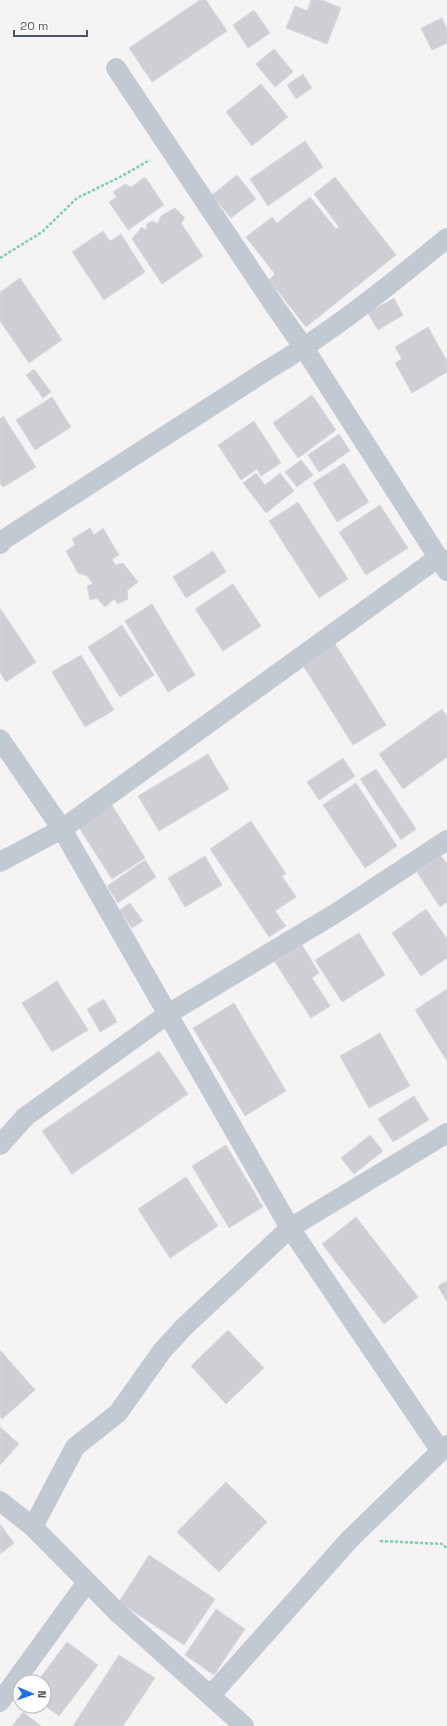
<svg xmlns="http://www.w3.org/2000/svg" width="447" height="1726" viewBox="0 0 447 1726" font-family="'Space Grotesk',sans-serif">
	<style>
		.building { fill: #cdcfd5; stroke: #d7d9de }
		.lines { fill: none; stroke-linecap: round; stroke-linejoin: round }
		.path { stroke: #7ad0a6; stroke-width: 2.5; stroke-dasharray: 3 2; stroke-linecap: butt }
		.street { stroke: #c1cad2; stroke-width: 20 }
	</style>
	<rect width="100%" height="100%" fill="#f5f3f3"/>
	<g class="building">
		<polygon points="200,0 206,0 227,31 152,82 129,48"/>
		<polygon points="311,0 322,0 341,8 327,44 286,28 295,6 307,11"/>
		<polygon points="254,10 270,33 248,48 233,25"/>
		<polygon points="442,18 447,29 447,43 432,50 421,28"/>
		<polygon points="274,49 293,72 275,87 256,64"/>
		<polygon points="303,74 312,88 296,99 287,85"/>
		<polygon points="261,84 288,117 252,146 226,112"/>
		<polygon points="305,141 323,167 268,206 250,179"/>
		<polygon points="237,175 256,199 231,218 212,195"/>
		<polygon points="145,177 164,205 128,230 109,202 117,197 113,192 125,184 131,187"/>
		<polygon points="335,177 396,255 306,327 269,280 275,274 246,237 272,217 277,223 310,197 336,229 339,227 314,194"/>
		<polygon points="175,208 185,218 181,223 203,256 162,284 132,239 142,227 146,230 147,224 152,221 158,223 161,216"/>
		<polygon points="103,231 110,241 121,234 145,272 104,300 72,252"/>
		<polygon points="20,278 62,340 29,363 0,321 0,292"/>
		<polygon points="394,298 403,315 378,330 368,313"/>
		<polygon points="428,327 447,361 447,372 412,393 395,363 402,359 395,347"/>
		<polygon points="34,369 51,392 43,398 26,375"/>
		<polygon points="312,395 336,430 298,458 273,423"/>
		<polygon points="52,397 71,427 35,450 16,420"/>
		<polygon points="3,416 36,467 3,487 0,483 0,419"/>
		<polygon points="254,421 281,463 261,476 257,469 241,480 218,445"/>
		<polygon points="339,434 350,451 319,472 308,455"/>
		<polygon points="301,460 313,475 297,487 285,472"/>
		<polygon points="344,463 369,502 337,522 313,483"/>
		<polygon points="256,473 265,485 280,473 294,491 266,513 243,483"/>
		<polygon points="298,502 348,579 319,598 269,521"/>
		<polygon points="380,505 408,548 366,575 339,532"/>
		<polygon points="90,528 94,535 103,528 119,555 112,559 115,565 123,563 138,582 127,591 128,599 118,604 114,599 105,607 97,598 90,600 87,586 93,584 87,576 78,573 66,551 75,545 72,539"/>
		<polygon points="213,551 226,572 186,598 173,577"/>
		<polygon points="233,584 261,626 223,651 195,609"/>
		<polygon points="152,604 195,675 168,692 125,621"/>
		<polygon points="0,608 36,662 6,682 0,672"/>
		<polygon points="122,625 154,675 120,697 88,647"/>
		<polygon points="332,639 386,725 353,745 299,659"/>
		<polygon points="81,655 114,710 85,727 52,672"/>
		<polygon points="442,709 447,717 447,757 403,789 379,754"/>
		<polygon points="208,754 229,789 159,831 138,796"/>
		<polygon points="343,758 355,776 319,800 307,782"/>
		<polygon points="376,769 416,829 401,840 360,779"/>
		<polygon points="356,783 397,846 365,868 323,805"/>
		<polygon points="110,802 145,858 112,879 76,823"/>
		<polygon points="251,821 286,874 282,876 296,897 275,911 286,926 269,937 210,849"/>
		<polygon points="205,856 222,885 185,907 168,878"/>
		<polygon points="441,856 447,864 447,902 440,907 417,872"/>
		<polygon points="145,860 156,877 118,903 107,886"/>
		<polygon points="130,903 143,921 132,928 120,910"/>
		<polygon points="426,909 447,939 447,958 421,976 392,933"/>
		<polygon points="359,933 385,975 342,1002 315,960"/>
		<polygon points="302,945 319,973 312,978 330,1006 311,1018 275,962"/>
		<polygon points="57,981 88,1030 52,1052 22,1003"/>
		<polygon points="447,989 447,1061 415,1010"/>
		<polygon points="104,999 117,1022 100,1032 87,1009"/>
		<polygon points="234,1003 286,1091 245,1116 193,1028"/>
		<polygon points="380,1033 410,1086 369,1108 340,1056"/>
		<polygon points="159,1051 188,1094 72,1174 42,1131"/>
		<polygon points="414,1096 429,1120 393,1142 378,1119"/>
		<polygon points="370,1135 383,1151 354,1174 341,1158"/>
		<polygon points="226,1145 263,1207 229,1228 192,1166"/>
		<polygon points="186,1177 218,1226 170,1258 138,1209"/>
		<polygon points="356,1217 418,1297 384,1324 322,1244"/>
		<polygon points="447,1281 447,1302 438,1286"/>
		<polygon points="228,1330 264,1368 226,1404 191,1366"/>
		<polygon points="0,1350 35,1390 2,1419 0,1417"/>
		<polygon points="0,1427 19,1444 0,1465"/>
		<polygon points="226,1482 267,1522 219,1572 177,1532"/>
		<polygon points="0,1524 14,1543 0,1554"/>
		<polygon points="149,1555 215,1599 184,1645 119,1602"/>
		<polygon points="216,1609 245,1629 214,1675 185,1655"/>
		<polygon points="67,1642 98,1665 59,1716 44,1705 44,1682 37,1682"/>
		<polygon points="119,1655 155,1678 123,1726 73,1726"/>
		<polygon points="23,1712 41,1726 12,1726"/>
	</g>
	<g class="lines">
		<g class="path">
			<polyline points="0,258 42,232 77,198 120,177 150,160"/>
			<polyline points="380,1541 443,1544 447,1549"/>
		</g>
		<g class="street">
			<polyline points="116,68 272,302 304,348 447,571"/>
			<path d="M 0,544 L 3,540 L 269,369 C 332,332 390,285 447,238"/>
			<polyline points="0,739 62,829 290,1228 440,1450"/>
			<polyline points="0,862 62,829 439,557"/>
			<polyline points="0,1145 25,1117 168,1014 336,913 447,840"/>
			<polyline points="0,1501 33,1527 117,1612 244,1726"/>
			<polyline points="33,1527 75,1447 118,1413 162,1351 184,1327 290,1228 447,1133"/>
			<polyline points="211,1695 350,1539 447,1445"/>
			<polyline points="0,1702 87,1582"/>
		</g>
	</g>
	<g transform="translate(32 1694) rotate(92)"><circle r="19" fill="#ffffff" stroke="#b7bbc0"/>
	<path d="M0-3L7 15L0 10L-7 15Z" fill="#1a73e8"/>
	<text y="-6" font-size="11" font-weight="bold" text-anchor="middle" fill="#4a5661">N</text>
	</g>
	<path d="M14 30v6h73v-6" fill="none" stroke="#4a5661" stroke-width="2"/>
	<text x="20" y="30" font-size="12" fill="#4a5661" stroke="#ffffff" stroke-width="3" paint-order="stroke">20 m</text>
</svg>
